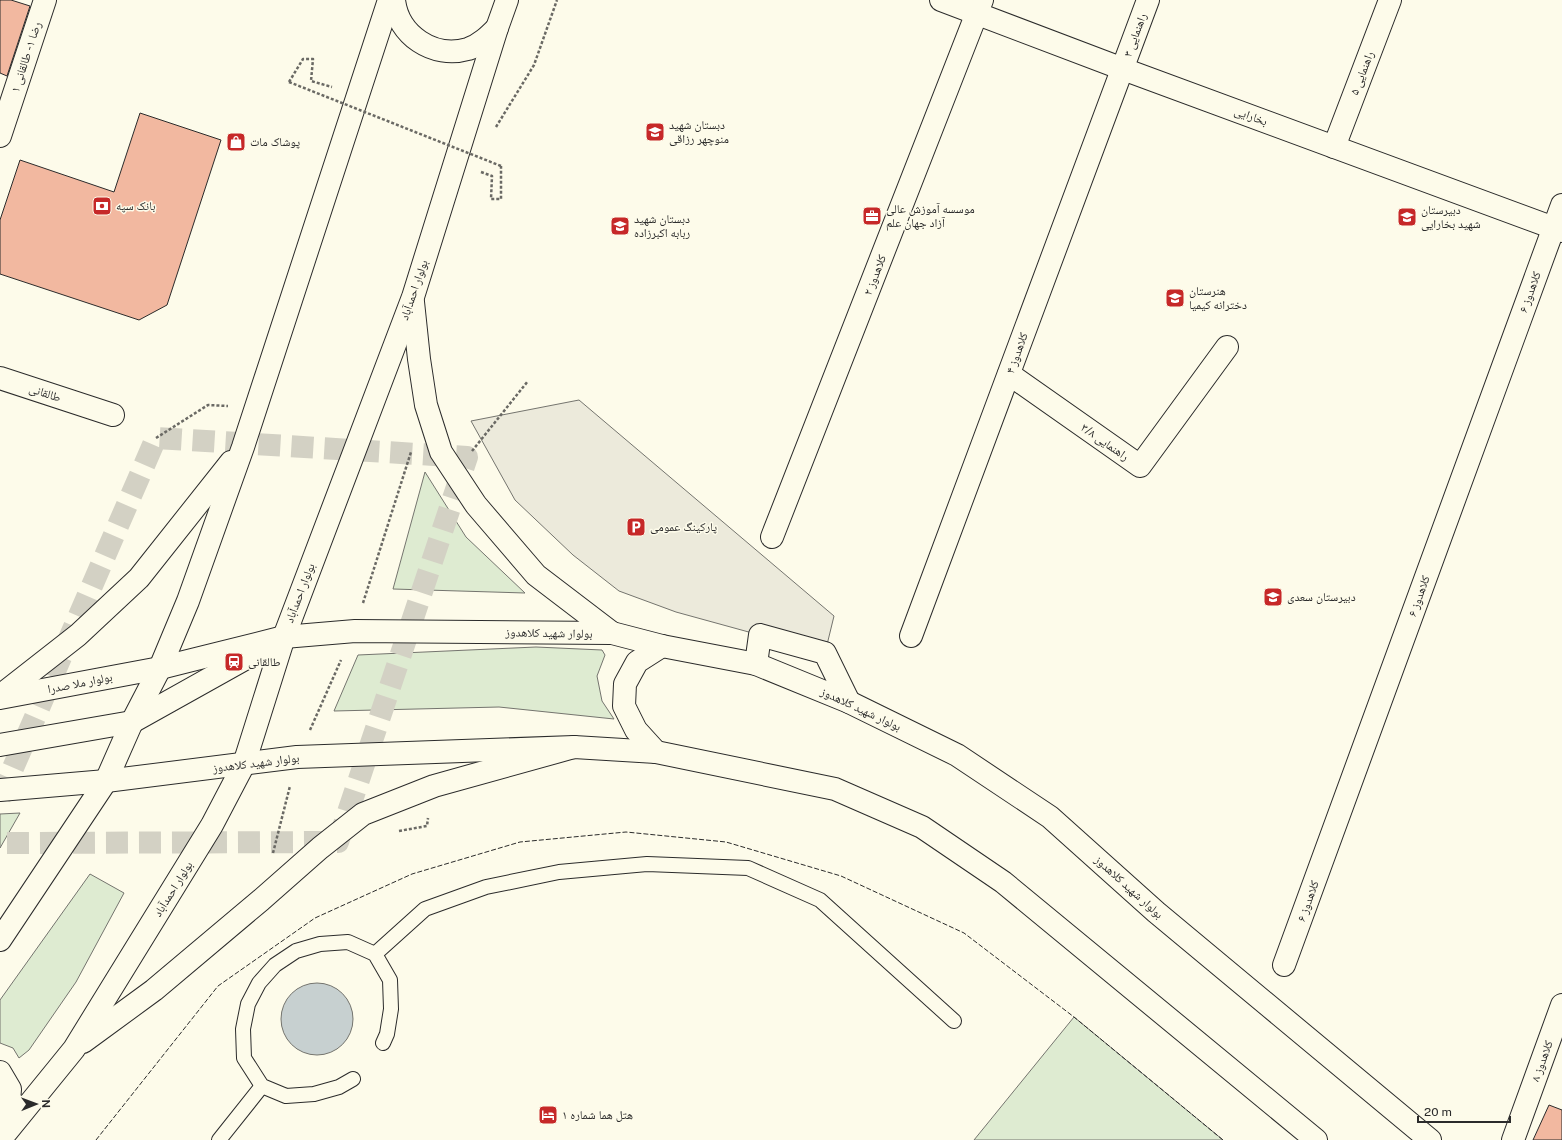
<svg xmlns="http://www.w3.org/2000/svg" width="1562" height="1140" viewBox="0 0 1562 1140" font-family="'Public Sans','Noto Naskh Arabic',sans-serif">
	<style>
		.green { fill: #deebd1; stroke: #74746e }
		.parking { fill: #eceadb; stroke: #74746e }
		.water { fill: #c7d0d0; stroke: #74746e }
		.building { fill: #f2b8a0; stroke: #2b2b2b }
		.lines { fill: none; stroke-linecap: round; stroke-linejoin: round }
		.street-tunnel { stroke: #d3d1c4; stroke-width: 22; stroke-dasharray: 22 11; stroke-linecap: butt }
		.lane-casing { stroke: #2b2b2b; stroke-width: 16 }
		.street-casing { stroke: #2b2b2b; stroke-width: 24 }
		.secondary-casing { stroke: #2b2b2b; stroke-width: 24 }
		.primary-casing { stroke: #2b2b2b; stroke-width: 24 }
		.path { stroke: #6a6964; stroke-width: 2.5; stroke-dasharray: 3 2; stroke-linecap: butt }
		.lane { stroke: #fdfbea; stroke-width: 14 }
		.street { stroke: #fdfbea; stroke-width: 22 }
		.secondary { stroke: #fdfbea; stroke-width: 22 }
		.primary { stroke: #fdfbea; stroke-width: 22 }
		.path-bridge { stroke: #6a6964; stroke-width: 2.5; stroke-dasharray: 3 2; stroke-linecap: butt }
		.fence { stroke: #2b2b2b; stroke-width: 1; stroke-dasharray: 5 2; stroke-linecap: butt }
		.labels { text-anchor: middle; stroke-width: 3; stroke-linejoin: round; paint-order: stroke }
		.street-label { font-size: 12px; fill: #2b2b2b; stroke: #fdfbea }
		.poi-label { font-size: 12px; fill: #2b2b2b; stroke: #fdfbea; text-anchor: start }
	</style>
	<rect width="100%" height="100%" fill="#fdfbea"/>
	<g class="green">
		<polygon points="425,472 466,537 525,593 393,589"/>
		<polygon points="536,647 602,650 605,655 597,676 602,701 614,719 499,707 334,711 358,655"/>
		<polygon points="20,813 0,848 0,814"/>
		<polygon points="90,874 124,893 76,982 29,1050 19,1058 13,1048 0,1043 0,1000"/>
		<polygon points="1074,1017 1223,1140 974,1140"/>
	</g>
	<polygon class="parking" points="579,400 834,616 825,653 676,612 619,591 573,555 515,500 471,421"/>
	<circle class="water" cx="317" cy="1019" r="36"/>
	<g class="building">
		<polygon points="0,0 11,0 30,6 7,76 0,73"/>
		<polygon points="140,113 221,140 167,305 139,320 0,274 0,220 20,160 114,192"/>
		<polygon points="1549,1105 1562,1110 1562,1140 1533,1140"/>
	</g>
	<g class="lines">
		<polyline class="street-tunnel" points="0,798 156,438 467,457 338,842 0,843"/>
		<defs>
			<g id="lane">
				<polyline points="375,954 425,909 486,887 559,872 647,864 748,868 820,900 954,1021"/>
				<polyline points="353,1079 339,1087 314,1094 286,1096 262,1086 244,1058 243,1029 248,1004 259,983 275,965 296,951 320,944 348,942 375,954 390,980 391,1009 387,1034 383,1043"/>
				<polyline points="219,1140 262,1086"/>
			</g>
			<g id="street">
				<polyline points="0,136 45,0"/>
				<polyline points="1334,147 1390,0"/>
				<polyline points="1009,374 1140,466 1227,347"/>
				<polyline points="772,537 982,0"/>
				<polyline points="911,636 1148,0"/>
				<polyline points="756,664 760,635 825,653 849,702"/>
				<polyline points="1284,965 1562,205"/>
				<polyline points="1513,1140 1562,1005"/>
			</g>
			<g id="secondary">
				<polyline points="941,0 1123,69 1562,231"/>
				<polyline points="0,378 113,415"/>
				<polyline points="0,698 160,668 284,637 355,631 612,633 662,646 756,664 849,702 957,755 1050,817 1156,912 1430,1140"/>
				<polyline points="656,752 636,730 624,706 625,684 637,662 662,646"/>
				<polyline points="0,790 106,781 297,757 574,747 656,752 835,789 922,827 1003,882 1316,1140"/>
			</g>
			<g id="primary">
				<path d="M 394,0 C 398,35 433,59 468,49 C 480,45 489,36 497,28"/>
				<polyline points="413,302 419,359 426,405 441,452 476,505 536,575 612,633"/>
				<polyline points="0,696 78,635 139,578 231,462"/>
				<polyline points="0,745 132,722 284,637"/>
				<polyline points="0,940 106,781 132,722 160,668 188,601 243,447 389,0"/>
				<polyline points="83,1042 154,990 261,900 320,848 363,814 434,786 574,747"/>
				<polyline points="0,1072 10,1089 8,1116 2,1132"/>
				<polyline points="0,1140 74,1049 212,825 244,764 284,637 413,297 497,28 507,0"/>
			</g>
		</defs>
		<use href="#lane" class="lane-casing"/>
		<use href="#street" class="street-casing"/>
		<use href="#secondary" class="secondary-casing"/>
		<use href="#primary" class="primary-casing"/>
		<g class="path">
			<polyline points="289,82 303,59 313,59 311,81 332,87"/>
			<polyline points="496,127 534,65 557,0"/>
			<polyline points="481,172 492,176 491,199 501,199 501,166"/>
			<polyline points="156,438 208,405 228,406"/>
			<polyline points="472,451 528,381"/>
			<polyline points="363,603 411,452"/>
			<polyline points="310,730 341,660"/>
			<polyline points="399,831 427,826 428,818"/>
			<polyline points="273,853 290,786"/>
		</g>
		<use href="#lane" class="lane"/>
		<use href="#street" class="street"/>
		<use href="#secondary" class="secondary"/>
		<use href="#primary" class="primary"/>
		<polyline class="path-bridge" points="289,82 501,166"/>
		<polyline class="fence" points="96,1140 218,986 315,918 412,874 520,842 626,832 726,842 841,876 964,933 1074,1017 1223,1140"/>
	</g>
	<defs>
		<symbol id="school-square" viewBox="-11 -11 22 22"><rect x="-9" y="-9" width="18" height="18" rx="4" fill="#c62828" stroke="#fdfbea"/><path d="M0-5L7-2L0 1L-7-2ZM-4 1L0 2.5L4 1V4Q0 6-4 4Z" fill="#fff"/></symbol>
		<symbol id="shop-square" viewBox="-11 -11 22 22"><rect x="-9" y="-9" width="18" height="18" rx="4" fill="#c62828" stroke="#fdfbea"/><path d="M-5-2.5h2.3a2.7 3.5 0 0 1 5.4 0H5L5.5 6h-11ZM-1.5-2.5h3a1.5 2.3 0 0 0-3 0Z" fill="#fff"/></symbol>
		<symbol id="bank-square" viewBox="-11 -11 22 22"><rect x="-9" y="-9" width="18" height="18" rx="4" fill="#c62828" stroke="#fdfbea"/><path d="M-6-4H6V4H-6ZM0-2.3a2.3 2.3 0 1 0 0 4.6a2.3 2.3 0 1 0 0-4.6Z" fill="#fff"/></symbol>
		<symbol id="office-square" viewBox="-11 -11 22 22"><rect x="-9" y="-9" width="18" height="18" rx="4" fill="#c62828" stroke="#fdfbea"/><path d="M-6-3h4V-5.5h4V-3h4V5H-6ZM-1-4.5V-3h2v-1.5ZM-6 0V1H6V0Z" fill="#fff"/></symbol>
		<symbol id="parking-square" viewBox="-11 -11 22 22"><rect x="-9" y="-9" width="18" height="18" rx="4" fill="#c62828" stroke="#fdfbea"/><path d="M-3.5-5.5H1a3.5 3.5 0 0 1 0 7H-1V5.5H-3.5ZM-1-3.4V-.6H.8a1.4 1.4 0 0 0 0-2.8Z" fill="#fff"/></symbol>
		<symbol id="station-square" viewBox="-11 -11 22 22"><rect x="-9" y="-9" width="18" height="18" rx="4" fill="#c62828" stroke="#fdfbea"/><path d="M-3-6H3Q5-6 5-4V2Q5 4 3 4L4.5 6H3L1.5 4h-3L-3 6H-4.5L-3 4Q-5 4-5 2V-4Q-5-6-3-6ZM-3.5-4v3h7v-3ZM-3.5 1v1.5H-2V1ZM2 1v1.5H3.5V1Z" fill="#fff"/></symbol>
		<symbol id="hotel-square" viewBox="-11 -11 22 22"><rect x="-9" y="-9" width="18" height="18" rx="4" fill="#c62828" stroke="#fdfbea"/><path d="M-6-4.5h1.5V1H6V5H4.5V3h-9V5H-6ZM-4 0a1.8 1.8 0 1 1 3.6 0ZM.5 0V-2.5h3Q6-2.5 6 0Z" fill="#fff"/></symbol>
	</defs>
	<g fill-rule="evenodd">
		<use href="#school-square" x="644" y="121" width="22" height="22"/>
		<use href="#shop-square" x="225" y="131" width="22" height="22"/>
		<use href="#bank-square" x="91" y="195" width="22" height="22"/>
		<use href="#office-square" x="861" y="205" width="22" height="22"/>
		<use href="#school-square" x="1396" y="206" width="22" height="22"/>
		<use href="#school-square" x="609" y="215" width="22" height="22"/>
		<use href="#school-square" x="1164" y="287" width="22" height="22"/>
		<use href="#parking-square" x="625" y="516" width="22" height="22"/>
		<use href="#school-square" x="1262" y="586" width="22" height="22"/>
		<use href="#station-square" x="223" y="651" width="22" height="22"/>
		<use href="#hotel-square" x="537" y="1104" width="22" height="22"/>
	</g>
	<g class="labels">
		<g class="street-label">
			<text transform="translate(1135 35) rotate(-70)" y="4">راهنمایی ۳</text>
			<text transform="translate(26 57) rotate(-72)" y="4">رضا ۱ - طالقانی ۱</text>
			<text transform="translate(1362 73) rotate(-69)" y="4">راهنمایی ۵</text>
			<text transform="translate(1251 116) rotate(20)" y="4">بخارایی</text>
			<text transform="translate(875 275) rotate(-69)" y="4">کلاهدوز ۲</text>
			<text transform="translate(414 290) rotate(-71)" y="4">بولوار احمدآباد</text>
			<text transform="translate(1530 292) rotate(-70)" y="4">کلاهدوز ۶</text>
			<text transform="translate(1017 353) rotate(-70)" y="4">کلاهدوز ۴</text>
			<text transform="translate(45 393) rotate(18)" y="4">طالقانی</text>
			<text transform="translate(1105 442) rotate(35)" y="4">راهنمایی ۳/۸</text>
			<text transform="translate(300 593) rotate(-69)" y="4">بولوار احمدآباد</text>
			<text transform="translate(1419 596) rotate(-70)" y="4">کلاهدوز ۶</text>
			<text transform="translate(549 633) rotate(1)" y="4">بولوار شهید کلاهدوز</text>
			<text transform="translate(80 683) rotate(-11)" y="4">بولوار ملا صدرا</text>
			<text transform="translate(861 709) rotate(25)" y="4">بولوار شهید کلاهدوز</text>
			<text transform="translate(256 763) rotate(-7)" y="4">بولوار شهید کلاهدوز</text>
			<text transform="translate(1129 887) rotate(42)" y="4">بولوار شهید کلاهدوز</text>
			<text transform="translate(173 889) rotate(-58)" y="4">بولوار احمدآباد</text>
			<text transform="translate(1308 901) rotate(-70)" y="4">کلاهدوز ۶</text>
			<text transform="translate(1542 1061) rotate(-70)" y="4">کلاهدوز ۸</text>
		</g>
		<g class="poi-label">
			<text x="669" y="129">دبستان شهید<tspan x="669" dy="14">منوچهر رزاقی</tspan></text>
			<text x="250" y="146">پوشاک مات</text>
			<text x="116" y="210">بانک سپه</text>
			<text x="886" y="213">موسسه آموزش عالی<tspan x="886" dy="14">آزاد جهان علم</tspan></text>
			<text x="1421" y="214">دبیرستان<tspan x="1421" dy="14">شهید بخارایی</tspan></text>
			<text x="634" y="223">دبستان شهید<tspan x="634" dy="14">ربابه اکبرزاده</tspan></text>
			<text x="1189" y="295">هنرستان<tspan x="1189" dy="14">دخترانه کیمیا</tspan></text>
			<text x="650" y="531">پارکینگ عمومی</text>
			<text x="1287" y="601">دبیرستان سعدی</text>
			<text x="248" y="666">طالقانی</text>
			<text x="562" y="1119">هتل هما شماره ۱</text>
		</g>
	</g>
	<g transform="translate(36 1104) rotate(89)" stroke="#fdfbea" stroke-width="3" paint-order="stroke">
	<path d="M0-3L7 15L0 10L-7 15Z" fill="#2b2b2b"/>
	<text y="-6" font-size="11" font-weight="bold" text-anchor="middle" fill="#2b2b2b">N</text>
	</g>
	<path d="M1418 1116v6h92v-6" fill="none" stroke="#2b2b2b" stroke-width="2"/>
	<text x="1424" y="1116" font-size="12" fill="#2b2b2b" stroke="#fdfbea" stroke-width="3" paint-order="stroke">20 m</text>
</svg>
